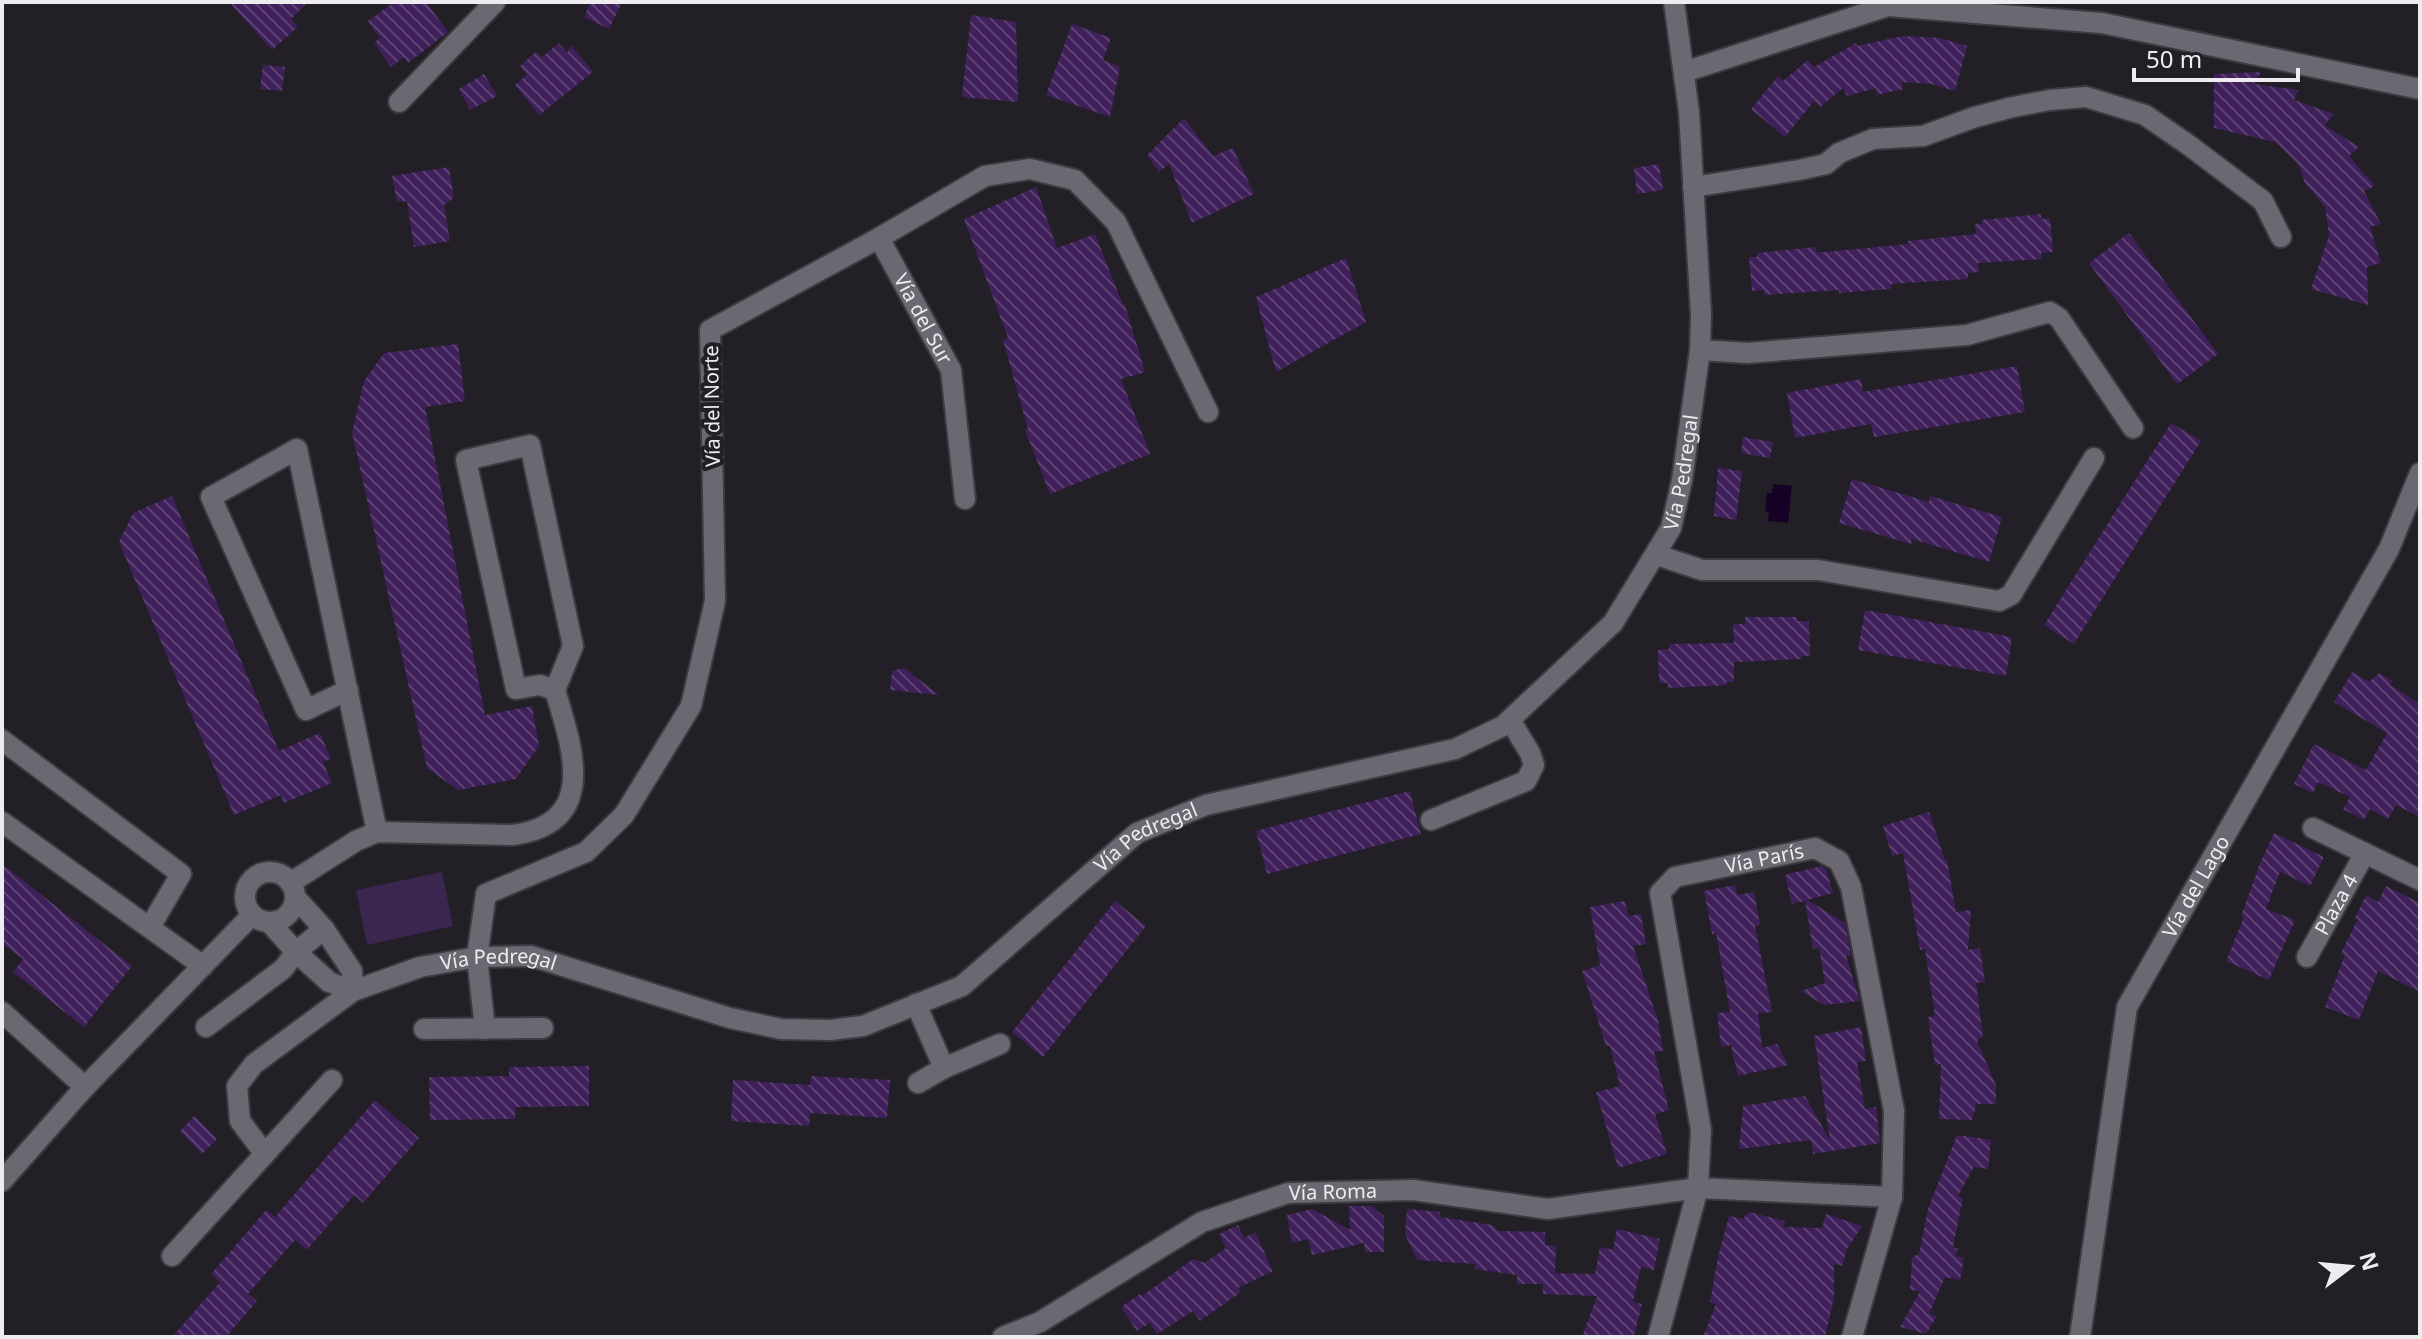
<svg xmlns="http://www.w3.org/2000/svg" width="2422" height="1339" viewBox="0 0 2422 1339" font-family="'Noto Sans',sans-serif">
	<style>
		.grass { fill: #3b264f }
		.water { fill: #150026 }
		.building { fill: url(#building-back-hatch) }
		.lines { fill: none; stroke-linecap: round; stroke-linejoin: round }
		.minor-casing { stroke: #3d3a41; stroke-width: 24 }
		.minor { stroke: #6c6871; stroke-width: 20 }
		.labels { text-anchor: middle; stroke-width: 8; stroke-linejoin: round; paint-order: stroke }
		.street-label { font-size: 20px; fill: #eeecf1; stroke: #221f26 }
	</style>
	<defs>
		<pattern id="building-back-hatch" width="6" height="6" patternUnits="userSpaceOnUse" patternTransform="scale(2)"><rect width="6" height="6" fill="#40205b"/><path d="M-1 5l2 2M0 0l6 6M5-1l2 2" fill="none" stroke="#5c4173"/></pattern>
	</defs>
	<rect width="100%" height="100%" fill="#221f26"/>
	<polygon class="grass" points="442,872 453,926 367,945 356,890"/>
	<polygon class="water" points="1773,484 1792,486 1788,523 1768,521 1769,512 1765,511 1767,493 1772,493"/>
	<g class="building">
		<polygon points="229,2 308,2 291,19 298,27 272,50"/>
		<polygon points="394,2 426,2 448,32 408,63 404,57 391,67 374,43 380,38 368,21"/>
		<polygon points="591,2 622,2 609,29 584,17"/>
		<polygon points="971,15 1016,22 1018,102 962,97"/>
		<polygon points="1072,24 1111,38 1103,60 1120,67 1110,117 1046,95"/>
		<polygon points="1903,36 1940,38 1967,46 1955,91 1931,84 1901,82 1903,89 1877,95 1876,88 1847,96 1843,88 1820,107 1814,101 1785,137 1751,109 1778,76 1783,81 1808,60 1814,67 1856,43 1857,46"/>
		<polygon points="559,43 567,53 571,45 593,72 539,115 515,85 527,75 520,66 536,52 542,57"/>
		<polygon points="263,65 285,67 282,91 260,89"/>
		<polygon points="2261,72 2254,84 2298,90 2294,100 2334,114 2324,125 2359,147 2349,156 2375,186 2364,191 2381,224 2370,227 2381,263 2367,267 2368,305 2311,289 2329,235 2325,207 2305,183 2298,164 2275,142 2214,128 2214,74"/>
		<polygon points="484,74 497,96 470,110 459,89"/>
		<polygon points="1184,118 1213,156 1233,148 1254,194 1192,223 1169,164 1159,172 1147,155"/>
		<polygon points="1659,164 1663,190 1637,194 1634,168"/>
		<polygon points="449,167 454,198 444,205 450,241 414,247 407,201 397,202 392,176"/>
		<polygon points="1036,187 1057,248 1095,234 1123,305 1125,305 1145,372 1121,379 1150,454 1050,494 1025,430 1028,429 1003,340 1008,338 964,219"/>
		<polygon points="2041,214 2041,219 2050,218 2053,252 2041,253 2042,259 1978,263 1979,272 1968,273 1968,279 1891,284 1891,289 1839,293 1839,290 1764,295 1764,290 1752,291 1749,257 1757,257 1757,253 1816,247 1816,252 1825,252 1908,244 1908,241 1976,234 1975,224 1982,224 1982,220"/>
		<polygon points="2129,233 2218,354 2177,384 2089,263"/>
		<polygon points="1346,258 1366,322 1276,372 1256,297"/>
		<polygon points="458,344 465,401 425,407 485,715 532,706 539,746 516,779 458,790 427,768 352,432 364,381 384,353"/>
		<polygon points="2017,366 2025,412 1874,437 1871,424 1795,438 1787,393 1861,379 1863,392"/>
		<polygon points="2171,423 2201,441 2074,644 2044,625"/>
		<polygon points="1743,437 1773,442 1770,458 1741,453"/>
		<polygon points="1718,468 1742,471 1736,520 1714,516"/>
		<polygon points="1852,479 1929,502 1930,496 2002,517 1989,562 1912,539 1911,544 1839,523"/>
		<polygon points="172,496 279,751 320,733 331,759 323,762 332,783 284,803 281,795 234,815 119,542 133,513"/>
		<polygon points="1865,610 2012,637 2006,676 1858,650"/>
		<polygon points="1745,617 1797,617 1797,621 1809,621 1810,656 1802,656 1802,659 1734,662 1734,682 1726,682 1727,685 1667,688 1668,683 1659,683 1658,650 1669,649 1669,644 1734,643 1733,624 1745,624"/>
		<polygon points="904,668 939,695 890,690 892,671"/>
		<polygon points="2352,672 2369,682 2379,673 2393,681 2390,685 2420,704 2420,817 2396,805 2388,819 2370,809 2364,820 2343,809 2350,797 2318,782 2313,793 2294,784 2314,744 2366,770 2387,733 2334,702"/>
		<polygon points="1410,791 1421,834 1267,874 1256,831"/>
		<polygon points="1929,812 1945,860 1947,860 1956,912 1971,910 1968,950 1980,948 1985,982 1976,983 1983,1036 1977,1041 1996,1085 1996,1104 1977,1104 1972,1120 1939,1119 1941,1064 1935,1065 1928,1017 1935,1016 1925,949 1920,950 1903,853 1892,856 1883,826"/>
		<polygon points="2274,833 2324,857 2310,886 2280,872 2266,909 2295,920 2269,980 2226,961 2244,917 2241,916 2259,866"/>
		<polygon points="2,864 132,966 84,1027 13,972 23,959 2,943"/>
		<polygon points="1821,866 1826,869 1833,893 1807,900 1845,923 1851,956 1846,956 1860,1001 1824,1005 1801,991 1825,983 1819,948 1813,949 1805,901 1792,904 1785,875"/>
		<polygon points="1735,885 1737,895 1754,892 1760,925 1755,926 1772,1012 1758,1013 1762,1048 1777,1044 1788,1065 1738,1076 1731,1045 1721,1047 1717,1013 1730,1012 1716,933 1712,934 1704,891"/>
		<polygon points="2386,886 2420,903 2420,992 2378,971 2359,1020 2325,1007 2345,955 2341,953 2358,919 2355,918 2366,895 2378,902"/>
		<polygon points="1115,901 1146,926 1043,1057 1012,1032"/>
		<polygon points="1625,901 1628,916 1641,914 1646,944 1633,946 1658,1020 1663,1051 1654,1052 1669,1110 1655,1114 1667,1154 1618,1168 1596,1092 1620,1086 1610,1046 1606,1046 1582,971 1600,965 1590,907"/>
		<polygon points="1861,1027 1866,1061 1857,1062 1865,1109 1876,1107 1880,1143 1813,1154 1811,1140 1739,1149 1743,1106 1805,1096 1830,1140 1814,1036"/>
		<polygon points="589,1066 589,1106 515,1107 515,1119 430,1120 429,1077 509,1076 509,1067"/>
		<polygon points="811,1076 890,1080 887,1118 810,1113 809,1126 731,1121 733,1080 810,1085"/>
		<polygon points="375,1100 419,1138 363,1203 354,1195 307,1250 295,1240 248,1294 257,1301 226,1337 172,1337 220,1282 211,1274 266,1210 275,1217"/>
		<polygon points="194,1116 217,1139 202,1154 180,1131"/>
		<polygon points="1957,1135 1991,1140 1988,1169 1974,1167 1958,1196 1963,1198 1953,1247 1958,1249 1955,1256 1964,1258 1960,1280 1945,1277 1929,1314 1937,1316 1926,1334 1900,1327 1920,1291 1910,1290 1912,1257 1919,1254 1928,1209"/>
		<polygon points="1349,1206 1371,1206 1384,1216 1384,1252 1365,1252 1364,1243 1312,1255 1308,1239 1292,1243 1287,1215 1312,1209 1350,1230"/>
		<polygon points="1407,1209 1440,1212 1440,1217 1493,1225 1497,1231 1545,1232 1545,1245 1556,1246 1555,1273 1595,1274 1600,1247 1613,1250 1617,1229 1660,1239 1654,1270 1641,1267 1633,1302 1642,1304 1634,1337 1582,1337 1597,1296 1543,1294 1543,1284 1517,1284 1517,1275 1475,1269 1475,1264 1417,1260 1405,1234"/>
		<polygon points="1749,1212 1785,1221 1783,1227 1822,1228 1826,1214 1862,1226 1847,1249 1842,1266 1834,1264 1834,1298 1825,1337 1703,1337 1716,1304 1710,1302 1718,1257 1729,1216 1743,1219"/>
		<polygon points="1238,1225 1244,1238 1255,1232 1273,1271 1238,1288 1241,1292 1200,1321 1193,1311 1157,1334 1150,1323 1137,1331 1121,1307 1140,1294 1142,1296 1193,1259 1205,1263 1226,1248 1219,1234"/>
	</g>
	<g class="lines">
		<defs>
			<g id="minor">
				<polyline points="1684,72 1888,6 2102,23 2420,89"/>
				<polyline points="399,102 495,2"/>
				<polyline points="1693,187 1799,170 1826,164 1839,153 1873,139 1923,136 1975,117 2013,107 2050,100 2086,97 2145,115 2190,146 2263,201 2281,237"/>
				<path id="s1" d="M 879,238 L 951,370 L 965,499"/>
				<polyline points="1700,350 1748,353 1967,335 2050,312 2059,318 2133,428"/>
				<polygon points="530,445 573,646 555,690 540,685 516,689 466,460"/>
				<polyline points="1657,555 1702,570 1818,570 1999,601 2011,595 2094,458"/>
				<polyline points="348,690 306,710 211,497 297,449 377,832"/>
				<polyline points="2,740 181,874 150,927"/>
				<polyline points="1431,820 1526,781 1534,765 1530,753 1510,720"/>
				<polyline points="2,822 203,966"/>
				<polyline points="2313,828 2420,880"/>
				<circle cx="270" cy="897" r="25"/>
				<path d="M 290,883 L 356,841 L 377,832 L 513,835 C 600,823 572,747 555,690"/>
				<polyline points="270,923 296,952 329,982 353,991 352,971 324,929 295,897"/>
				<path id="s2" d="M 2307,957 L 2365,853"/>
				<polyline points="916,1004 944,1068"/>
				<polyline points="2,1012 85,1087"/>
				<polyline points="206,1027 283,969 296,952 324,929"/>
				<polyline points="424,1029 543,1028"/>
				<polyline points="485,1029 477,957 486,894 586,852 624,815 691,706 715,601 710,330 879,238 985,176 1030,169 1075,180 1116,222 1208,412"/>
				<polyline points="918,1083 944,1068 1000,1044"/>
				<path id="s3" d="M 265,1154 L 240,1121 L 237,1086 L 254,1064 L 353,991 L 420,967 L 477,957 L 531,956 L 730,1018 L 781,1029 L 830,1030 L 863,1026 L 962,986 L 1137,833 L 1206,805 L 1455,749 L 1503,726 L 1613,623 L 1671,528 L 1682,480 L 1700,350 L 1701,315 L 1689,112 L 1674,2"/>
				<polyline points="2,1181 85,1087 252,915"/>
				<polyline points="172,1256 332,1080"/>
				<path id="s4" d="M 1003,1337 L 1040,1322 L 1202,1222 L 1288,1193 L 1413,1190 L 1548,1209 L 1698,1188 L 1892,1197"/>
				<path id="s5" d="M 1658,1337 L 1698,1188 L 1701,1130 L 1660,893 L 1675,877 L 1815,848 L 1839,861 L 1851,887 L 1894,1111 L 1892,1197 L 1852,1337"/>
				<path id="s6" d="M 2080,1337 L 2127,1007 L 2389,549 L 2420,473"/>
			</g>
		</defs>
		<use href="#minor" class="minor-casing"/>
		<use href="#minor" class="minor"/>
	</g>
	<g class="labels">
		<g class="street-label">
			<text dy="7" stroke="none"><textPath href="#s1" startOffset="92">Vía del Sur</textPath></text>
			<text transform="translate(712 406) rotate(-91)" y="7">Vía del Norte</text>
			<text dy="7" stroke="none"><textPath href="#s3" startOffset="1794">Vía Pedregal</textPath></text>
			<text dy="7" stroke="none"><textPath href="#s3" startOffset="1098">Vía Pedregal</textPath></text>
			<text dy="7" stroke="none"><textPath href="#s5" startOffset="566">Vía París</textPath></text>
			<text dy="7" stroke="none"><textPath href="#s6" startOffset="472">Vía del Lago</textPath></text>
			<text dy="7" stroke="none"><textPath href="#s2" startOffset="60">Plaza 4</textPath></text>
			<text dy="7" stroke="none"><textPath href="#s3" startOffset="378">Vía Pedregal</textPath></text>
			<text dy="7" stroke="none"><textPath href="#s4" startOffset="366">Vía Roma</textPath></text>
		</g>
	</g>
	<rect width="2422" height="1339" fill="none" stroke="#eeecf1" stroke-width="8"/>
	<g transform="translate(2350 1267) rotate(74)" stroke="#221f26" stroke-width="6" paint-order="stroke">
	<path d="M0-6L14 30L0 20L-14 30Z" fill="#eeecf1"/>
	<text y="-12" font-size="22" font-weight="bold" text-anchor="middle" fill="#eeecf1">N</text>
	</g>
	<path d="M2134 68v12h164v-12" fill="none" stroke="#eeecf1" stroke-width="4"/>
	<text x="2146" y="68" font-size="24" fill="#eeecf1" stroke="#221f26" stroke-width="6" paint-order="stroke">50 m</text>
</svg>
